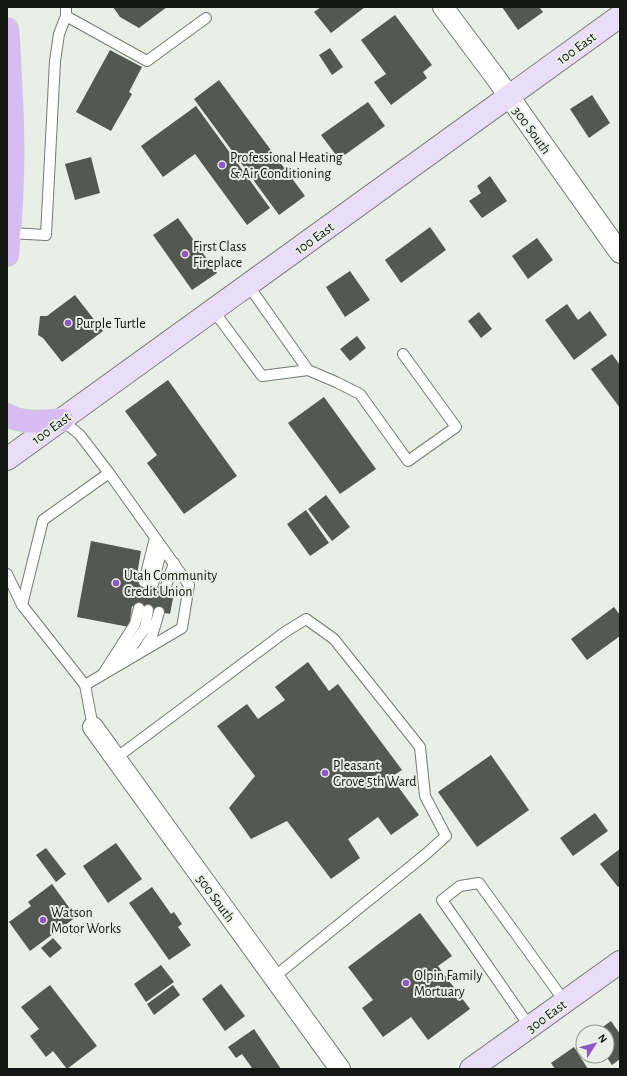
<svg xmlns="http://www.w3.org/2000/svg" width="627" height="1076" viewBox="0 0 627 1076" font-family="'Alegreya Sans',sans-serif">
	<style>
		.building { fill: #555852 }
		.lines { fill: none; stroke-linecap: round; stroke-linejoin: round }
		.lane-casing { stroke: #767a73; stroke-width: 12 }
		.street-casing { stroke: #767a73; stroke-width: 22 }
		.secondary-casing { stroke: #767a73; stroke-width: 24 }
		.primary-casing { stroke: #cbcccb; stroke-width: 24 }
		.lane { stroke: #fff; stroke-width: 10 }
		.street { stroke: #fff; stroke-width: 20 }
		.secondary { stroke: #eaddf9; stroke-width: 22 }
		.primary { stroke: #d6bcf2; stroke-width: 22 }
		.poi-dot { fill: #9154ca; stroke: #e9eee6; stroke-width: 1.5 }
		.labels { text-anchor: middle; stroke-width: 4; stroke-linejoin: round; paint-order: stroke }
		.street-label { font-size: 14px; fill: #141613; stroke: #e9eee6 }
		.poi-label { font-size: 14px; fill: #141613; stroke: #e9eee6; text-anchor: start }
	</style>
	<rect width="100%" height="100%" fill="#e9eee6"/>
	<g class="building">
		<polygon points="113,7 167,7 139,28 120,17"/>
		<polygon points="321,7 365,7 331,33 314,12"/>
		<polygon points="502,7 539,7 543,12 518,30"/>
		<polygon points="395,15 432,65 423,72 427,78 391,105 374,82 386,74 361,40"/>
		<polygon points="330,48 343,67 332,75 319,55"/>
		<polygon points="110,50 142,67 129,92 132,94 111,131 76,112"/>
		<polygon points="219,80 305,196 279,215 194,99"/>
		<polygon points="592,95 610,123 589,138 570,109"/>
		<polygon points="368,102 385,126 339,159 321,135"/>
		<polygon points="196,106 270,208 247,225 195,154 163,177 141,146"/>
		<polygon points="91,157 100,193 75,200 65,164"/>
		<polygon points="490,176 507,201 482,218 469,201 481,193 477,186"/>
		<polygon points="178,218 217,273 192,290 153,235"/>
		<polygon points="430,227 446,250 401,283 385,260"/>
		<polygon points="537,238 553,260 528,279 512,256"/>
		<polygon points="350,271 370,300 345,317 326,287"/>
		<polygon points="75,295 103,331 62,362 43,338 38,335 40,316 47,316"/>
		<polygon points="567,304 578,320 590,311 607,335 574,360 545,320"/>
		<polygon points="479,312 492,329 481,338 468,321"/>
		<polygon points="357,336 366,348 350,361 340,349"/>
		<polygon points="612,354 620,365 620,408 591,369"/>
		<polygon points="168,380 237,476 184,514 147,463 157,455 125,411"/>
		<polygon points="324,397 376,469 340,494 288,423"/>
		<polygon points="326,495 350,527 332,541 308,509"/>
		<polygon points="306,510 329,543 310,556 287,524"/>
		<polygon points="91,541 141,551 136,581 175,588 170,614 132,606 129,627 77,617"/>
		<polygon points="614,607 620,615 620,636 587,660 571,639"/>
		<polygon points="308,662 329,691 338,684 402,770 391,777 419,815 391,835 378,817 348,839 360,858 331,879 287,821 251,839 229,808 255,776 217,726 247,704 258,719 285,700 275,687"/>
		<polygon points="491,755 529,810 477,847 438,792"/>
		<polygon points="595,813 608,831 573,856 560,838"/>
		<polygon points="116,843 142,879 108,903 83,866"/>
		<polygon points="46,848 66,874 56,882 36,855"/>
		<polygon points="620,849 620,885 618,887 600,864"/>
		<polygon points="52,884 76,917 30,951 9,922 31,906 28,902"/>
		<polygon points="152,887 171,914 174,912 182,924 178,927 191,945 169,960 129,903"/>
		<polygon points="420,913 452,956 438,966 470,1009 428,1040 411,1017 383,1037 362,1008 373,1000 348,967"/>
		<polygon points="53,938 62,948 50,958 41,948"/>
		<polygon points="161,965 174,982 146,1002 134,984"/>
		<polygon points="221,984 245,1016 225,1031 202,999"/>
		<polygon points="50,985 97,1046 67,1069 53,1051 46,1057 30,1036 39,1029 21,1007"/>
		<polygon points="173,985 180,995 154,1015 147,1004"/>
		<polygon points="611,1021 620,1034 620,1059 612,1065 606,1056 607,1056 607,1032 596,1032"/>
		<polygon points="254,1029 281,1069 250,1069 252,1068 242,1054 236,1058 228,1047"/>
		<polygon points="574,1047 588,1069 555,1069 551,1063"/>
	</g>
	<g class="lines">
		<defs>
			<g id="lane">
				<polyline points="66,7 66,16 147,61 206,18"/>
				<polyline points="9,233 46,235 55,61 59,34 66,16"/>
				<polyline points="248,285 308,370"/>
				<polyline points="213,310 262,376 308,370 336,382 360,394 408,461 456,427 403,354"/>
				<polyline points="62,420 80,435 109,473"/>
				<polyline points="7,574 22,605 85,685 93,727"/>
				<polyline points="144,582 155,538"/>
				<polyline points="153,584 162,548"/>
				<polyline points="166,586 174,563"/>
				<polyline points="22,605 43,520 109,473 189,585 182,628 85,685"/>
				<polyline points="143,650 152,636 159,612"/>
				<polyline points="121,662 145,628 148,610"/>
				<polyline points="103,674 135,624 139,608"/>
				<polyline points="116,758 285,632 306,619 334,639 420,747 425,796 446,836 426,854 274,977"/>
				<polyline points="530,1027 442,900 460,886 479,883 565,1002"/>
			</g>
			<g id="street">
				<polyline points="443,7 496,78 620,253"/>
				<polyline points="93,727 340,1069"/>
			</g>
			<g id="secondary">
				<polyline points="7,459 620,16"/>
				<polyline points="471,1069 620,962"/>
			</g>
			<g id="primary">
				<path d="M 7,29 C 9,45 9,62 10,78 C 14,137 13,196 7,255"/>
				<path d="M 7,415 C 24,424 43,422 62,420"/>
			</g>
		</defs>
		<use href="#lane" class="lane-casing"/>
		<use href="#street" class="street-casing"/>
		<use href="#secondary" class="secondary-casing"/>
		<use href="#primary" class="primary-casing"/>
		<use href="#lane" class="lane"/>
		<use href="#street" class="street"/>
		<use href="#secondary" class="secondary"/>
		<use href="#primary" class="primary"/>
	</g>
	<g class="poi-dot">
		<circle cx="222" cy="165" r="4"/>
		<circle cx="185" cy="254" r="4"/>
		<circle cx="68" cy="323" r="4"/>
		<circle cx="116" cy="583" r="4"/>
		<circle cx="325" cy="773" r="4"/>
		<circle cx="43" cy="920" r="4"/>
		<circle cx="406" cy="983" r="4"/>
	</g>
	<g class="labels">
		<g class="street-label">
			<text transform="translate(576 48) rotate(-36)" y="5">100 East</text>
			<text transform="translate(532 130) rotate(54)" y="5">300 South</text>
			<text transform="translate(314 238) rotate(-36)" y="5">100 East</text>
			<text transform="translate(51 428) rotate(-36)" y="5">100 East</text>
			<text transform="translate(216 898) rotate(54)" y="5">500 South</text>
			<text transform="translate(546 1016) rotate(-36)" y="5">300 East</text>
		</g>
		<g class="poi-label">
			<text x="230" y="162">Professional Heating<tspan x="230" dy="16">&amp; Air Conditioning</tspan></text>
			<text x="193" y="251">First Class<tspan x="193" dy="16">Fireplace</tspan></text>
			<text x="76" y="328">Purple Turtle</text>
			<text x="124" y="580">Utah Community<tspan x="124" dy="16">Credit Union</tspan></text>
			<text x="333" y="770">Pleasant<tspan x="333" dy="16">Grove 5th Ward</tspan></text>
			<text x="51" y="917">Watson<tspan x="51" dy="16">Motor Works</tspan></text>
			<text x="414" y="980">Olpin Family<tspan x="414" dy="16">Mortuary</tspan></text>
		</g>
	</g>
	<rect width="627" height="1076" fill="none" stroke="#141613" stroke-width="16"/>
	<g transform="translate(595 1044) rotate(54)"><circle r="19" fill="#e9eee6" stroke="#949892"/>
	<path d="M0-3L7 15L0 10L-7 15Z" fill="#9154ca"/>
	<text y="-6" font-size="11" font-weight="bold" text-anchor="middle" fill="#141613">N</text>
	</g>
</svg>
